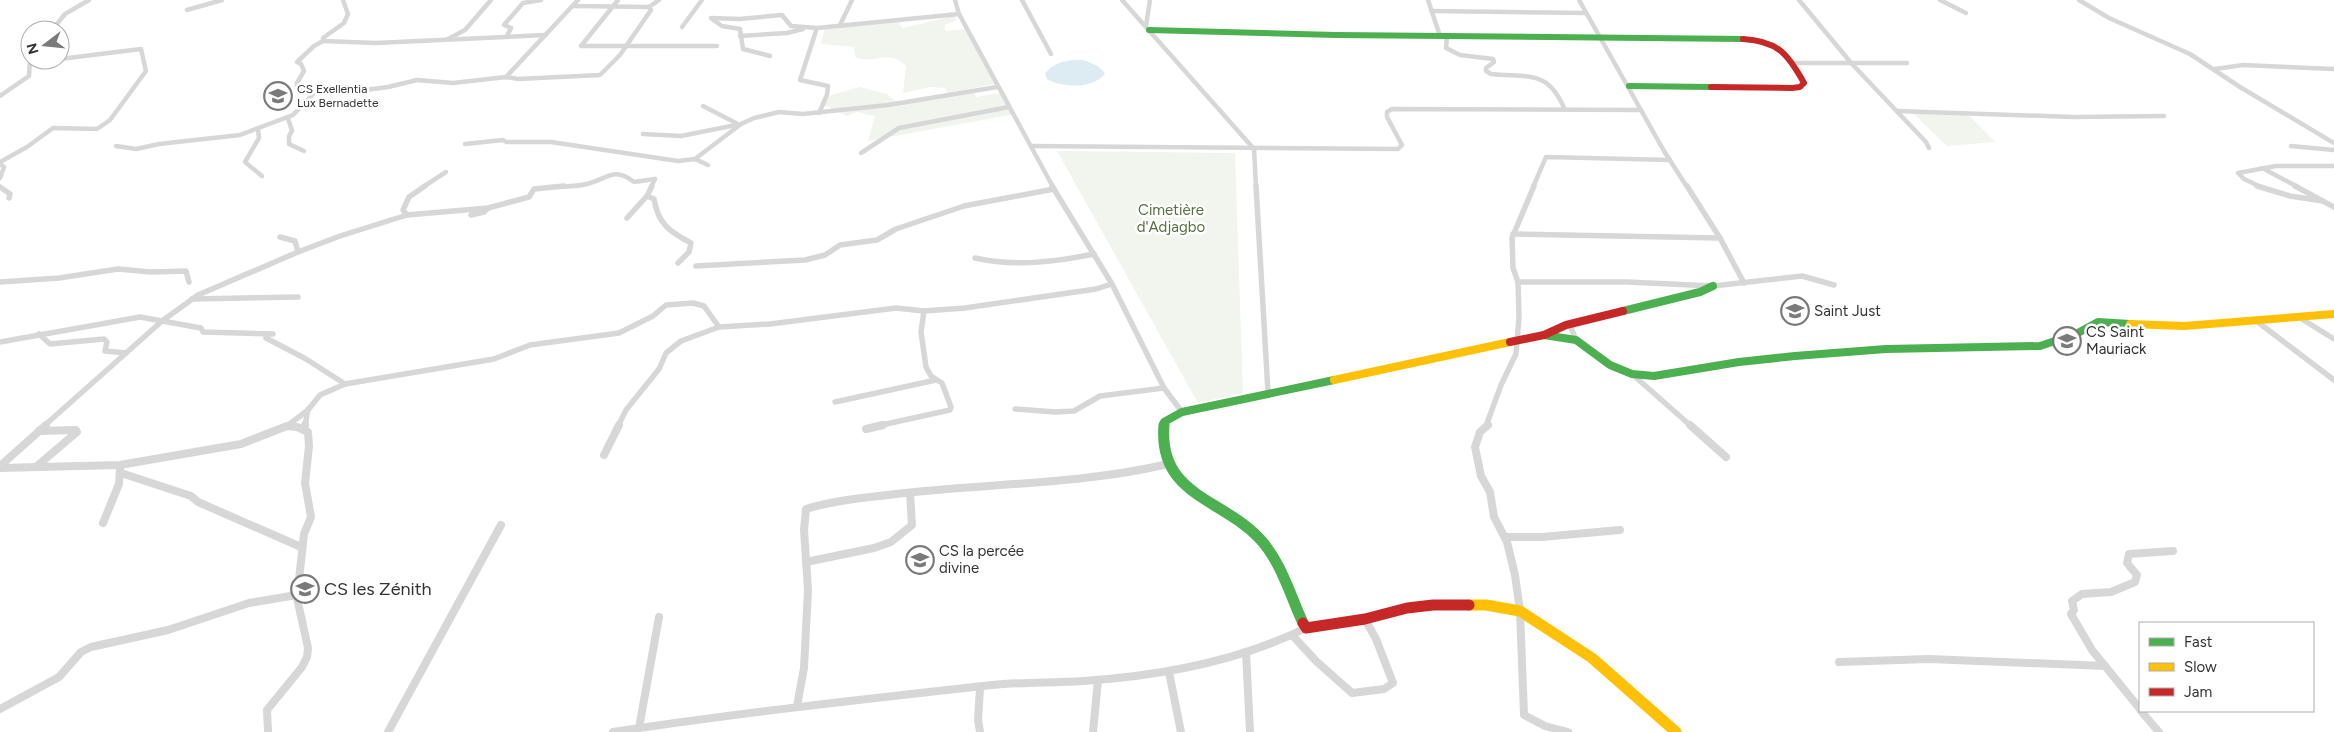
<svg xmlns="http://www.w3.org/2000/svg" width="2334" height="732" viewBox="0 0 2334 732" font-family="Figtree,sans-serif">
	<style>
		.green { fill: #f1f5ed }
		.water { fill: #ddebf3 }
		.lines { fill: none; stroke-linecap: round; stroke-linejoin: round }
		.street-far2 { stroke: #d7d7d7; stroke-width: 4.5 }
		.street-far1 { stroke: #d7d7d7; stroke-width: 5.5 }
		.street { stroke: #d7d7d7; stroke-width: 8 }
		.fast-far2 { stroke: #4caf50; stroke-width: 6 }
		.fast-far1 { stroke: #4caf50; stroke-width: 8 }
		.fast { stroke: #4caf50; stroke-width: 11 }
		.slow-far1 { stroke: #ffc107; stroke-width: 8 }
		.slow { stroke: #ffc107; stroke-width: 11 }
		.jam-far2 { stroke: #c62828; stroke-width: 6 }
		.jam-far1 { stroke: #c62828; stroke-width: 8 }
		.jam { stroke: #c62828; stroke-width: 11 }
		.labels { text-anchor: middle; stroke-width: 5; stroke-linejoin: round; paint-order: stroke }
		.far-poi-label { font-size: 12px; fill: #333; stroke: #fff; text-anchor: start }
		.park-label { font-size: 15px; fill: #56703f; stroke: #fff }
		.poi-label { font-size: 15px; fill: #333; stroke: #fff; text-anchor: start }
		.near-poi-label { font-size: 18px; fill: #333; stroke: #fff; text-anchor: start }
	</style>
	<rect width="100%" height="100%" fill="#fff"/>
	<g class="green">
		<path d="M 953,16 L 957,20 L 945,25 L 945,31 L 968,29 L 999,83 L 948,93 L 945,88 L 930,87 L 903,93 L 906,66 C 888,48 875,65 855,57 L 854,47 L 821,44 L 825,27 L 899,20 L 900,26 L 903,28 Z"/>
		<polygon points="860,87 887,94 895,101 918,100 974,91 976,97 1005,92 1015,114 868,141 875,116 857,112 847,116 824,105 831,95"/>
		<polygon points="1912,112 1968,114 1995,142 1947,146"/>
		<polygon points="1057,151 1235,153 1243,393 1198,403"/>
	</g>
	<path class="water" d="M 1082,60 C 1090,62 1101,66 1105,74 C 1092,89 1063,88 1047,79 L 1045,73 C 1057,61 1066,60 1082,60 Z"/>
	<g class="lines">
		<g class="street-far2">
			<polyline points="343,0 348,14 344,23 323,38 323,41 314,46 297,62 301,64 304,71 297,83 297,88 302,91 350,92 388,87 417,80 453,83 506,77 518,79 600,75 620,55 651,10 649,7 573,6"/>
			<polyline points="618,0 581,46 717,46"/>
			<polyline points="955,0 959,14 1053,187"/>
			<polyline points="1022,0 1051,54"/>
			<polyline points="1122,0 1254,149 1256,187"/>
			<polyline points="1428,0 1440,36"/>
			<polyline points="1579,0 1664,151 1687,187"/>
			<polyline points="1799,0 1852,64 1926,142 1929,148"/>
			<polyline points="1940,0 1966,13"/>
			<polyline points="2079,0 2109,18 2190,54 2240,87 2334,143"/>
			<polyline points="649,7 659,0"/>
			<polyline points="187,10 222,0"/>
			<polyline points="1432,11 1586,13"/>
			<polyline points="711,18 739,19 782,15 791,26 817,28"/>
			<polyline points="712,19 722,26 740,29 743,49 770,56"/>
			<polyline points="840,25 852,0"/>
			<polyline points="1146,26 1150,0"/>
			<polyline points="682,27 702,0"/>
			<polyline points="52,30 65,14 89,0"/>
			<polyline points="507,36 511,28 504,25 523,3 541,0"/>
			<polyline points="740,36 787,33 803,29"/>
			<path d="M 1447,36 L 1446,48 L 1460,55 L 1493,59 L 1494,62 L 1486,68 L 1486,71 L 1491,74 C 1529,78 1548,69 1565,110"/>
			<polyline points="448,39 465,30 491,0"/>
			<polyline points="323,41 376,43 546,35"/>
			<polyline points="1793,63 1907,63"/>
			<polyline points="2215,69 2243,65 2334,69"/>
			<polyline points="506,77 578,0"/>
			<polyline points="0,96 29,76 30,59"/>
			<polyline points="703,106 736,123"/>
			<polyline points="1897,111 2073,117 2164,116"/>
			<polyline points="819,113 827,95 828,86 800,80 817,28 959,14"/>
			<polyline points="288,118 292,131 289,136 289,144 304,151"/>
			<polyline points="258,129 259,138 245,162 262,176"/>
			<polyline points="643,134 681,136 741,124"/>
			<polyline points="465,144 503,140 506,142 551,142 678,161 695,159 741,124 754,118 779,112 803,114 888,105 997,87"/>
			<polyline points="116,146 136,149 159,144 240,135 293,115 316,91"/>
			<polyline points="1032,146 1398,149 1402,145 1387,117 1387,112 1392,109 1641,110"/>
			<polyline points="2291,146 2334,150"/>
			<polyline points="861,153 899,128 1009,107"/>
			<polyline points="695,159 708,165"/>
			<polyline points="0,162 27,147 53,128 97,129 110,120 146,71 141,49 60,59"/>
			<polyline points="0,164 4,167 0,178"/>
			<polyline points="2262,168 2298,187"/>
			<polyline points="423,187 446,172"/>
			<path d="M 551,187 C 563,186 576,187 587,184 C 608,179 613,166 634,182 L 655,179"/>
			<polyline points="651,187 655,179"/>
			<polyline points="1533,187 1546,157 1670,160"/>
			<polyline points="2261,187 2244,179 2238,173 2276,166 2334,166"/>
		</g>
		<g class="street-far1">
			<polyline points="1052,186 1112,284 1164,388 1182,412"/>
			<polyline points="1256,186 1268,392"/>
			<polyline points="1687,186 1720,238 1744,283"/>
			<polyline points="2257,186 2290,196 2323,201"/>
			<polyline points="2295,186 2334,207"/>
			<polyline points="0,187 10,194 9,198"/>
			<path d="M 647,196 L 654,199 C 658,224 670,232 691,243 L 689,252 L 678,263"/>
			<polyline points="407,215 403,210 409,197 425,186"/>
			<polyline points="471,215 484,212 488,208"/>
			<polyline points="627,218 647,196 652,186"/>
			<polyline points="1513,234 1720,238"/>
			<polyline points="280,237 295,241 298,252"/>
			<path d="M 975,258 C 1016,267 1054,262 1094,254"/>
			<polyline points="696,266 805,260 825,255 840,245 877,240 896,229 964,206 1054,189"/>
			<polyline points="0,282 59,278 118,269 151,272 186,271 189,282"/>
			<polyline points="1518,282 1627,282 1713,286 1802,276 1834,285"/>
			<polyline points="192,299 298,297"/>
			<polyline points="2297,316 2334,339"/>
			<polyline points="2255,320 2334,380"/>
			<polyline points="1570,325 1576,340"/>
			<polyline points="39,334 50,344 104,339 107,342 105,351 126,353"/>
			<polyline points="266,338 306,359 345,384"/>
			<polyline points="0,342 140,317 201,328 203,332 273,334"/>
			<polyline points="1632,374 1691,426"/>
			<polyline points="835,402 936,380"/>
			<polyline points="1015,409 1055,412 1074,411 1100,396 1164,388"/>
			<polyline points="44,426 162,321 198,295 298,252 340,236 407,215 488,208 529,197 534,189 564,186"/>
			<polyline points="286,426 292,426"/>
			<polyline points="287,426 308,410 320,395 345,384 494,359 530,345 619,333 653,316 666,305 693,303 704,306 719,327"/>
			<polyline points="305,426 308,409"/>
			<polyline points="618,426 626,410 659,369 666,353 681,341 719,327 770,324 896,308 924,311 965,308 1096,289 1112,284"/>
			<polyline points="877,426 950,410 951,407 942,383 931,376 926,367 921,332 924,311"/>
			<polyline points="1486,426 1501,385 1516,354 1519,317 1518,282 1513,268 1512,238 1534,186"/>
		</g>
		<g class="street">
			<polyline points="1488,425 1480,432 1475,447 1481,476 1490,492 1494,517 1507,542 1515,575 1520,611 1524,715 1545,726 1568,732"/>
			<polyline points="1690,425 1726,457"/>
			<polyline points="304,429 305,425"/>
			<polyline points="866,429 883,425"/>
			<polyline points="604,455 619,425"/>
			<polyline points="0,466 46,425"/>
			<polyline points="37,466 77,432 76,430 39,431"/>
			<polyline points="0,468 120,465 241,444 287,426 297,427 308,432 309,446 305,483 311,517 304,534 297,598 308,648 307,657 302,667 267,710 268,732"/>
			<polyline points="121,473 191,496 198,502 301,547"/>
			<polyline points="103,523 119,484 120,469"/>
			<polyline points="1505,537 1542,537 1620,530"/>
			<polyline points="806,562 874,548 891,542 912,525 910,493"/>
			<polyline points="1293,636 1316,661 1352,693 1384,689 1393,683 1376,639 1365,619"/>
			<polyline points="1246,652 1250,732"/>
			<polyline points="1839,662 1929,659 2105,666"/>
			<polyline points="1169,672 1181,732"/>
			<polyline points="980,688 978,720 980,732"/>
			<path d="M 797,706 L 804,668 L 808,590 L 804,530 L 806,509 C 835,500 865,498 896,494 C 986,483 1079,485 1168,464"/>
			<polyline points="0,709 59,677 81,652 91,647 168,630 249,603 297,595"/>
			<polyline points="2140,709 2092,650 2071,614 2074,610 2072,601 2082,594 2111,592 2135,582 2137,575 2127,563 2129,554 2173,551"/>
			<polyline points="2141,711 2159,732"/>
			<polyline points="639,728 659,617"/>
			<polyline points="388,732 501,525"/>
			<path d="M 613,732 C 739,713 865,699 992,685 C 1022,682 1053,683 1083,681 C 1160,676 1237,662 1306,628"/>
			<polyline points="1093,732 1098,680"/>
		</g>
		<g class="fast-far2">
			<polyline points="1149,30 1336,35 1743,39"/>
			<polyline points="1629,86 1711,87"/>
		</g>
		<g class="fast-far1">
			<polyline points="1623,311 1700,292 1713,286"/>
			<polyline points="1544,335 1576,340 1610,365 1632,374 1654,376 1739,362 1795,356 1886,349 2040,346 2076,334 2098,322 2130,324"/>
			<polyline points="1164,426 1164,422 1182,412 1334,380"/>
		</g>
		<path class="fast" d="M 1164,425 C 1158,495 1221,498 1259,538 C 1281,561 1290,595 1303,623"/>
		<g class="slow-far1">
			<polyline points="2130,324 2184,326 2334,314"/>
			<polyline points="1334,380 1510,342"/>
		</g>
		<polyline class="slow" points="1469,605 1486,605 1520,611 1592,658 1676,732"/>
		<path class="jam-far2" d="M 1711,87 L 1792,88 L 1800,87 L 1804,83 C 1788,54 1778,41 1743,39"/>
		<polyline class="jam-far1" points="1510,342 1544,335 1566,325 1623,311"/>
		<polyline class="jam" points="1303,623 1306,628 1365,619 1407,608 1433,605 1469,605"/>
	</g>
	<defs>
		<symbol id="school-ring" viewBox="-11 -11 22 22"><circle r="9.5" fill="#fff" stroke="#7a7a7a" stroke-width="1.5"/><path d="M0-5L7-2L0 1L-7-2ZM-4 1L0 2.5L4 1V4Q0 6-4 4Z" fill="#7a7a7a"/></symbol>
	</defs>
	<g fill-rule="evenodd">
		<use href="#school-ring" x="262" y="80" width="32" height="32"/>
		<use href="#school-ring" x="1779" y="295" width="32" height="32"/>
		<use href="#school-ring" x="2051" y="325" width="32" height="32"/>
		<use href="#school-ring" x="904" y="544" width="32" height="32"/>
		<use href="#school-ring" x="289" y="573" width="32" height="32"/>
	</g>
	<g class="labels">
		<g class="far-poi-label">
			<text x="297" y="93">CS Exellentia<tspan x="297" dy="14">Lux Bernadette</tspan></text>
		</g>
		<g class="park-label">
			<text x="1171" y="215">Cimetière<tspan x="1171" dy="17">d'Adjagbo</tspan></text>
		</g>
		<g class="poi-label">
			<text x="1814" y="316">Saint Just</text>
			<text x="2086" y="337">CS Saint<tspan x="2086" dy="17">Mauriack</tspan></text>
			<text x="939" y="556">CS la percée<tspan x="939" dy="17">divine</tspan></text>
		</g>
		<g class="near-poi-label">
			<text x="324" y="595">CS les Zénith</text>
		</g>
	</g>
	<rect x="2139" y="622" width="175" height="90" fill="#ffffff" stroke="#adadad"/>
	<rect x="2149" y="638" width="25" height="8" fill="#4caf50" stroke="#adadad"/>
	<text x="2184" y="647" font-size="15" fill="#333333">Fast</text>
	<rect x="2149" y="663" width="25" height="8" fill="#ffc107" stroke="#adadad"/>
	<text x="2184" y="672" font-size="15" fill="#333333">Slow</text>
	<rect x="2149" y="688" width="25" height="8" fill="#c62828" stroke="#adadad"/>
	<text x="2184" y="697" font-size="15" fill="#333333">Jam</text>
	<g transform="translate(45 45) rotate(254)"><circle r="24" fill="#ffffff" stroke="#adadad"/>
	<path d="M0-4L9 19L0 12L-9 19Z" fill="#7a7a7a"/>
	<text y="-8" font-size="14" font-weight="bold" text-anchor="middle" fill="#333333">N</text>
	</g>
</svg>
